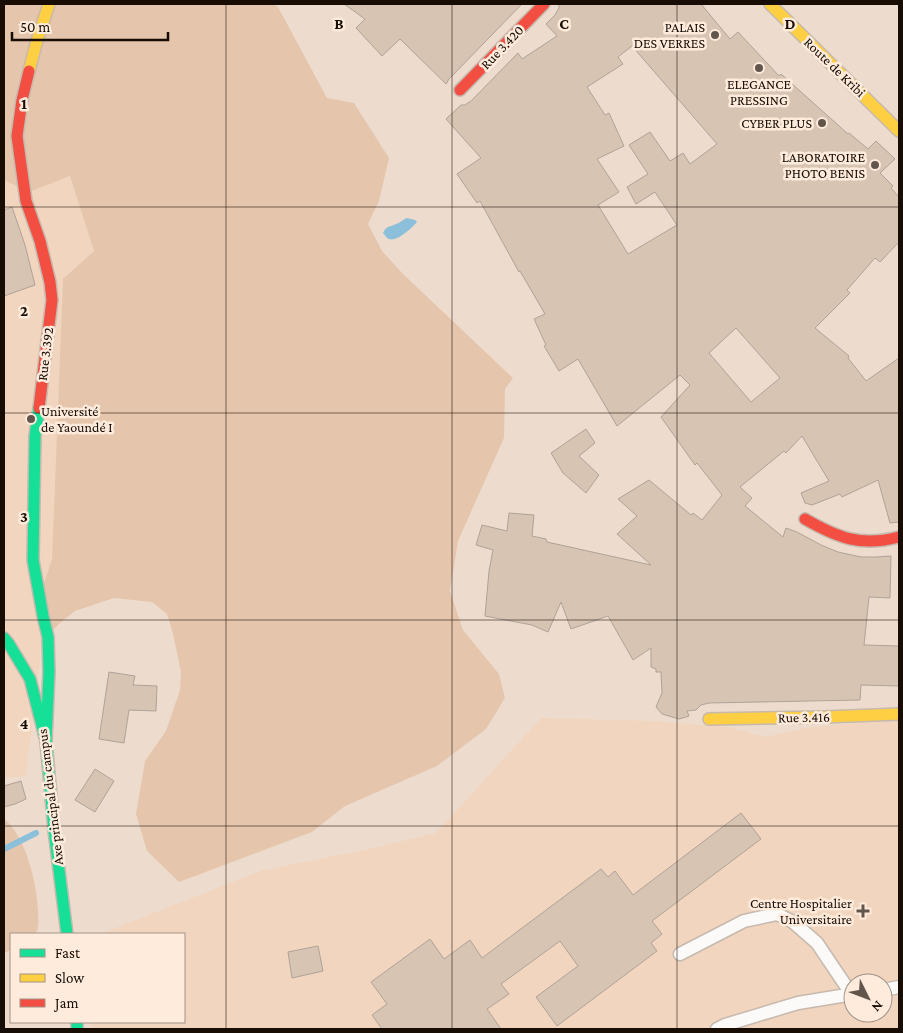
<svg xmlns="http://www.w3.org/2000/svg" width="903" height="1033" viewBox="0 0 903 1033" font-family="'Crimson Pro',serif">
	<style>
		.built { fill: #f1d5be; fill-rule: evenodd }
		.green { fill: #e5c6ac }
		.water { fill: #8cbfd9 }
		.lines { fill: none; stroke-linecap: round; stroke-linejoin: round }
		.stream { stroke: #8cbfd9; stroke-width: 6 }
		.building { fill: #d7c4b3; stroke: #afa298; fill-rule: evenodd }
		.lane-casing { stroke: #c6b9ae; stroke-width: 15 }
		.fast-casing { stroke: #c6b9ae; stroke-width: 14 }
		.slow-casing { stroke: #c6b9ae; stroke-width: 14 }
		.jam-casing { stroke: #c6b9ae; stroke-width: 14 }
		.lane { stroke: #fcfaf8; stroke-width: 12 }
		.fast { stroke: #16e098; stroke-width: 11 }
		.slow { stroke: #ffcf43; stroke-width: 11 }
		.jam { stroke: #f24e42; stroke-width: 11 }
		.grid { fill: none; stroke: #170d05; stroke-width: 1; stroke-opacity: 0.55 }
		.poi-dot { fill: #62554b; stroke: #feebdc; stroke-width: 2 }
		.labels { text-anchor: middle; stroke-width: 5; stroke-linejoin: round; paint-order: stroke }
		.poi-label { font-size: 14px; fill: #170d05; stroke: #feebdc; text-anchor: end }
		.street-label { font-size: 14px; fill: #170d05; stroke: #feebdc }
		.grid-label { font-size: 16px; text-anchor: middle; font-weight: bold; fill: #170d05; stroke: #feebdc; stroke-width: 5; stroke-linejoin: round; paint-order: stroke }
	</style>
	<rect width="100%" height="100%" fill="#eddcce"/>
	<g class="built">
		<polygon points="70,175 94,251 63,279 52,559 26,776 4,778 4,180 29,192"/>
		<path d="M 541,718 L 655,721 L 728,727 L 765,737 L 805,728 L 899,719 L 899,1029 L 92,1029 L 92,1022 L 184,1022 L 184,934 L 100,934 L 263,870 L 369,849 L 436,833 ZM 853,983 L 883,983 L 883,1013 L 853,1013 Z"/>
	</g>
	<g class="green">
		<polygon points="4,4 274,4 278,7 327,98 354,103 389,158 379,201 368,224 382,251 403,274 513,378 505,389 504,438 458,541 450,591 463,630 499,674 505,698 486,729 437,766 345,806 312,832 179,882 147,851 136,814 145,761 166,731 180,690 181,672 173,634 167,614 152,602 114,598 75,611 60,623 53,630 40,596 52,559 63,279 94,251 70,176 29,192 4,180"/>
		<path d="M 4,819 C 26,836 37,884 38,911 C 38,916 39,922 38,927 C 38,930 36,932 35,934 L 11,934 L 11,950 L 4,953 Z"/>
	</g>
	<path class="water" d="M 407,218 L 415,220 L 417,222 C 412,228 397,242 389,239 C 387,239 385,235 383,233 C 386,226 390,227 396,224 C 400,223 402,220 407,218 Z"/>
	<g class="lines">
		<polyline class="stream" points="4,849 36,833"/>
	</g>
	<g class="building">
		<polygon points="344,4 522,4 449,79 446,84 400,39 382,56 356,28 365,19"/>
		<path d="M 559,4 L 701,4 L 730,39 L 738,32 L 779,76 L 781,74 L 848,134 L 849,133 L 868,149 L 876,141 L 895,159 L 880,173 L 893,186 L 891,188 L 899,197 L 899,242 L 880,262 L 875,258 L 847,290 L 850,293 L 815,328 L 849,356 L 848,358 L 866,381 L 899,358 L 899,522 L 890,523 L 878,480 L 842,497 L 840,494 L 812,505 L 805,503 L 801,493 L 829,481 L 802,436 L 786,453 L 784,451 L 740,487 L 752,498 L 745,506 L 783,537 L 786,528 L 797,532 L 821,545 L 838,552 L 861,557 L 876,557 L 891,556 L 890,598 L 869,597 L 864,645 L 899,646 L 899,686 L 861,685 L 860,700 L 709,703 L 701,705 L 696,710 L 687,711 L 689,716 L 679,719 L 662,714 L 656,707 L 662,693 L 661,672 L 656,672 L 656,669 L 651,667 L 651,648 L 633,660 L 608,616 L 571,629 L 561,602 L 548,632 L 532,625 L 485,616 L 489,571 L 493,550 L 476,545 L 482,525 L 507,531 L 509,513 L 534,515 L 532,536 L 546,539 L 547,542 L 651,565 L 617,534 L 637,516 L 618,499 L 649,480 L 691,515 L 693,513 L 702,520 L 722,495 L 697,463 L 695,465 L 661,417 L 690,385 L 680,375 L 617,426 L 578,359 L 559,371 L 544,346 L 546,345 L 534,319 L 545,314 L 520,271 L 519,272 L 480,201 L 477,203 L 457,174 L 481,158 L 446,119 L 461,105 L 465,105 L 471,101 L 518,53 L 522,59 L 557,36 L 546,24 L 555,15 L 559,8 ZM 632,46 L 717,144 L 690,164 L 683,153 L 670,161 L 650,132 L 629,145 L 648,174 L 627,187 L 636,204 L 655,192 L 677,225 L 628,254 L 598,205 L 619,192 L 597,159 L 624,146 L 609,113 L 605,115 L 587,87 L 623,64 L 618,57 ZM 736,328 L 780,378 L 751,402 L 709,353 Z"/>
		<polygon points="12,207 25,245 35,285 4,296 4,210"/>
		<polygon points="586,429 595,443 579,456 599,475 586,493 563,473 551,453"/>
		<polygon points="109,672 135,676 133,685 157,686 156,711 129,710 124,743 99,739"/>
		<polygon points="95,769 114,781 95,812 75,800"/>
		<polygon points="21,781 26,799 15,804 4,807 4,786"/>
		<polygon points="741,813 761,839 652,921 662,934 651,943 657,951 557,1026 536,997 578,966 560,941 501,984 509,994 487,1009 501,1029 382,1029 372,1015 387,1004 371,982 430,939 444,959 470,940 482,958 601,869 608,877 615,871 633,895"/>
		<polygon points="318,946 323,971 292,978 288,952"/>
	</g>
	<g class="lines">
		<defs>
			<g id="lane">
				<polyline points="680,954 744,921 777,914 793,922 817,943 852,995"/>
				<polyline points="883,990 899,987"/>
				<polyline points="717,1029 725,1025 798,1003 853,994"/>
			</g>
			<g id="fast">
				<polyline points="39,408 35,436 33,560 43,616 48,637 49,672 46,741"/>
				<polyline points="4,638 9,644 30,679 46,741 54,830 67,934"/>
				<polyline points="77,1022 77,1029"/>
			</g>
			<g id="slow">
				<polyline points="770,4 899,131"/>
				<polyline points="29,71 36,44 49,4"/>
				<polyline points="709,719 825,717 899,714"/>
			</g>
			<g id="jam">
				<polyline points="29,71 22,100 17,136 26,201 40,241 50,282 52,300 39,408"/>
				<polyline points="460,90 544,4"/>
				<path d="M 805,519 C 838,538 861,547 899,537"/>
			</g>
		</defs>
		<use href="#lane" class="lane-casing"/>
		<use href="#fast" class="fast-casing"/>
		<use href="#slow" class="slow-casing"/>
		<use href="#jam" class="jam-casing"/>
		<use href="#lane" class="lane"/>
		<use href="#fast" class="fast"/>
		<use href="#slow" class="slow"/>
		<use href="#jam" class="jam"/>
	</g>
	<path class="grid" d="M 226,4 L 226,1029M 452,4 L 452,1029M 677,4 L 677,1029M 4,207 L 899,207M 4,413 L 899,413M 4,620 L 899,620M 4,826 L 899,826"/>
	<g class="poi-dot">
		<circle cx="715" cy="35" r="5"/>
		<circle cx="759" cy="68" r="5"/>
		<circle cx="822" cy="123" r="5"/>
		<circle cx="875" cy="165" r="5"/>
		<circle cx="31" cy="419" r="5"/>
		<path d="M860.5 903.5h5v5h5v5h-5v5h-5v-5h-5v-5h5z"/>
	</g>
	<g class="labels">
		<g class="poi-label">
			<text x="705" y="32">PALAIS<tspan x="705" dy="16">DES VERRES</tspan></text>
			<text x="759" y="89" text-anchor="middle">ELEGANCE<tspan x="759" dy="16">PRESSING</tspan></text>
			<text x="812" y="128">CYBER PLUS</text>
			<text x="865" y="162">LABORATOIRE<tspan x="865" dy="16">PHOTO BENIS</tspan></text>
			<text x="41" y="416" text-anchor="start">Université<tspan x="41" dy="16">de Yaoundé I</tspan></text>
			<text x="852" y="908">Centre Hospitalier<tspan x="852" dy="16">Universitaire</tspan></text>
		</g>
		<g class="street-label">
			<text transform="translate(502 47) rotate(-46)" y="5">Rue 3.420</text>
			<text transform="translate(835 67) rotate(44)" y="5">Route de Kribi</text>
			<text transform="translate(45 354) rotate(-83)" y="5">Rue 3.392</text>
			<text transform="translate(804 717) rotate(-1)" y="5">Rue 3.416</text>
			<text transform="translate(50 797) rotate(-97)" y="5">Axe principal du campus</text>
		</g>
	</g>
	<g class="grid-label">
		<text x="339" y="29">B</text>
		<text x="564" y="29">C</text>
		<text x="790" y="29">D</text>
		<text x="24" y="109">1</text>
		<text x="24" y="316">2</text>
		<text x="24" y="522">3</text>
		<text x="24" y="729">4</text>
	</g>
	<rect width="903" height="1033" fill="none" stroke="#170d05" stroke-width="10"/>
	<rect x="10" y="933" width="175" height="90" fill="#feebdc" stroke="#a29286"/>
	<rect x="20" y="949" width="25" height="8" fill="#16e098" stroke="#a29286"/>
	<text x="55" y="958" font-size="15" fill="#170d05">Fast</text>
	<rect x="20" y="974" width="25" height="8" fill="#ffcf43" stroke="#a29286"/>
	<text x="55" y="983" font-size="15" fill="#170d05">Slow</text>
	<rect x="20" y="999" width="25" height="8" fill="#f24e42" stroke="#a29286"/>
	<text x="55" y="1008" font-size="15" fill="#170d05">Jam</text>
	<g transform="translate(868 998) rotate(132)"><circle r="24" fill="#feebdc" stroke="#a29286"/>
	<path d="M0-4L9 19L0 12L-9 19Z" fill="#62554b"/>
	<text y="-8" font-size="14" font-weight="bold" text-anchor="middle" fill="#170d05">N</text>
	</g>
	<path d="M12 32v8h156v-8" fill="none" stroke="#170d05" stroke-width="2.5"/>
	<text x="20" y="32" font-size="15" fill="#170d05" stroke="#feebdc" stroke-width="4" paint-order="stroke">50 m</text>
</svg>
